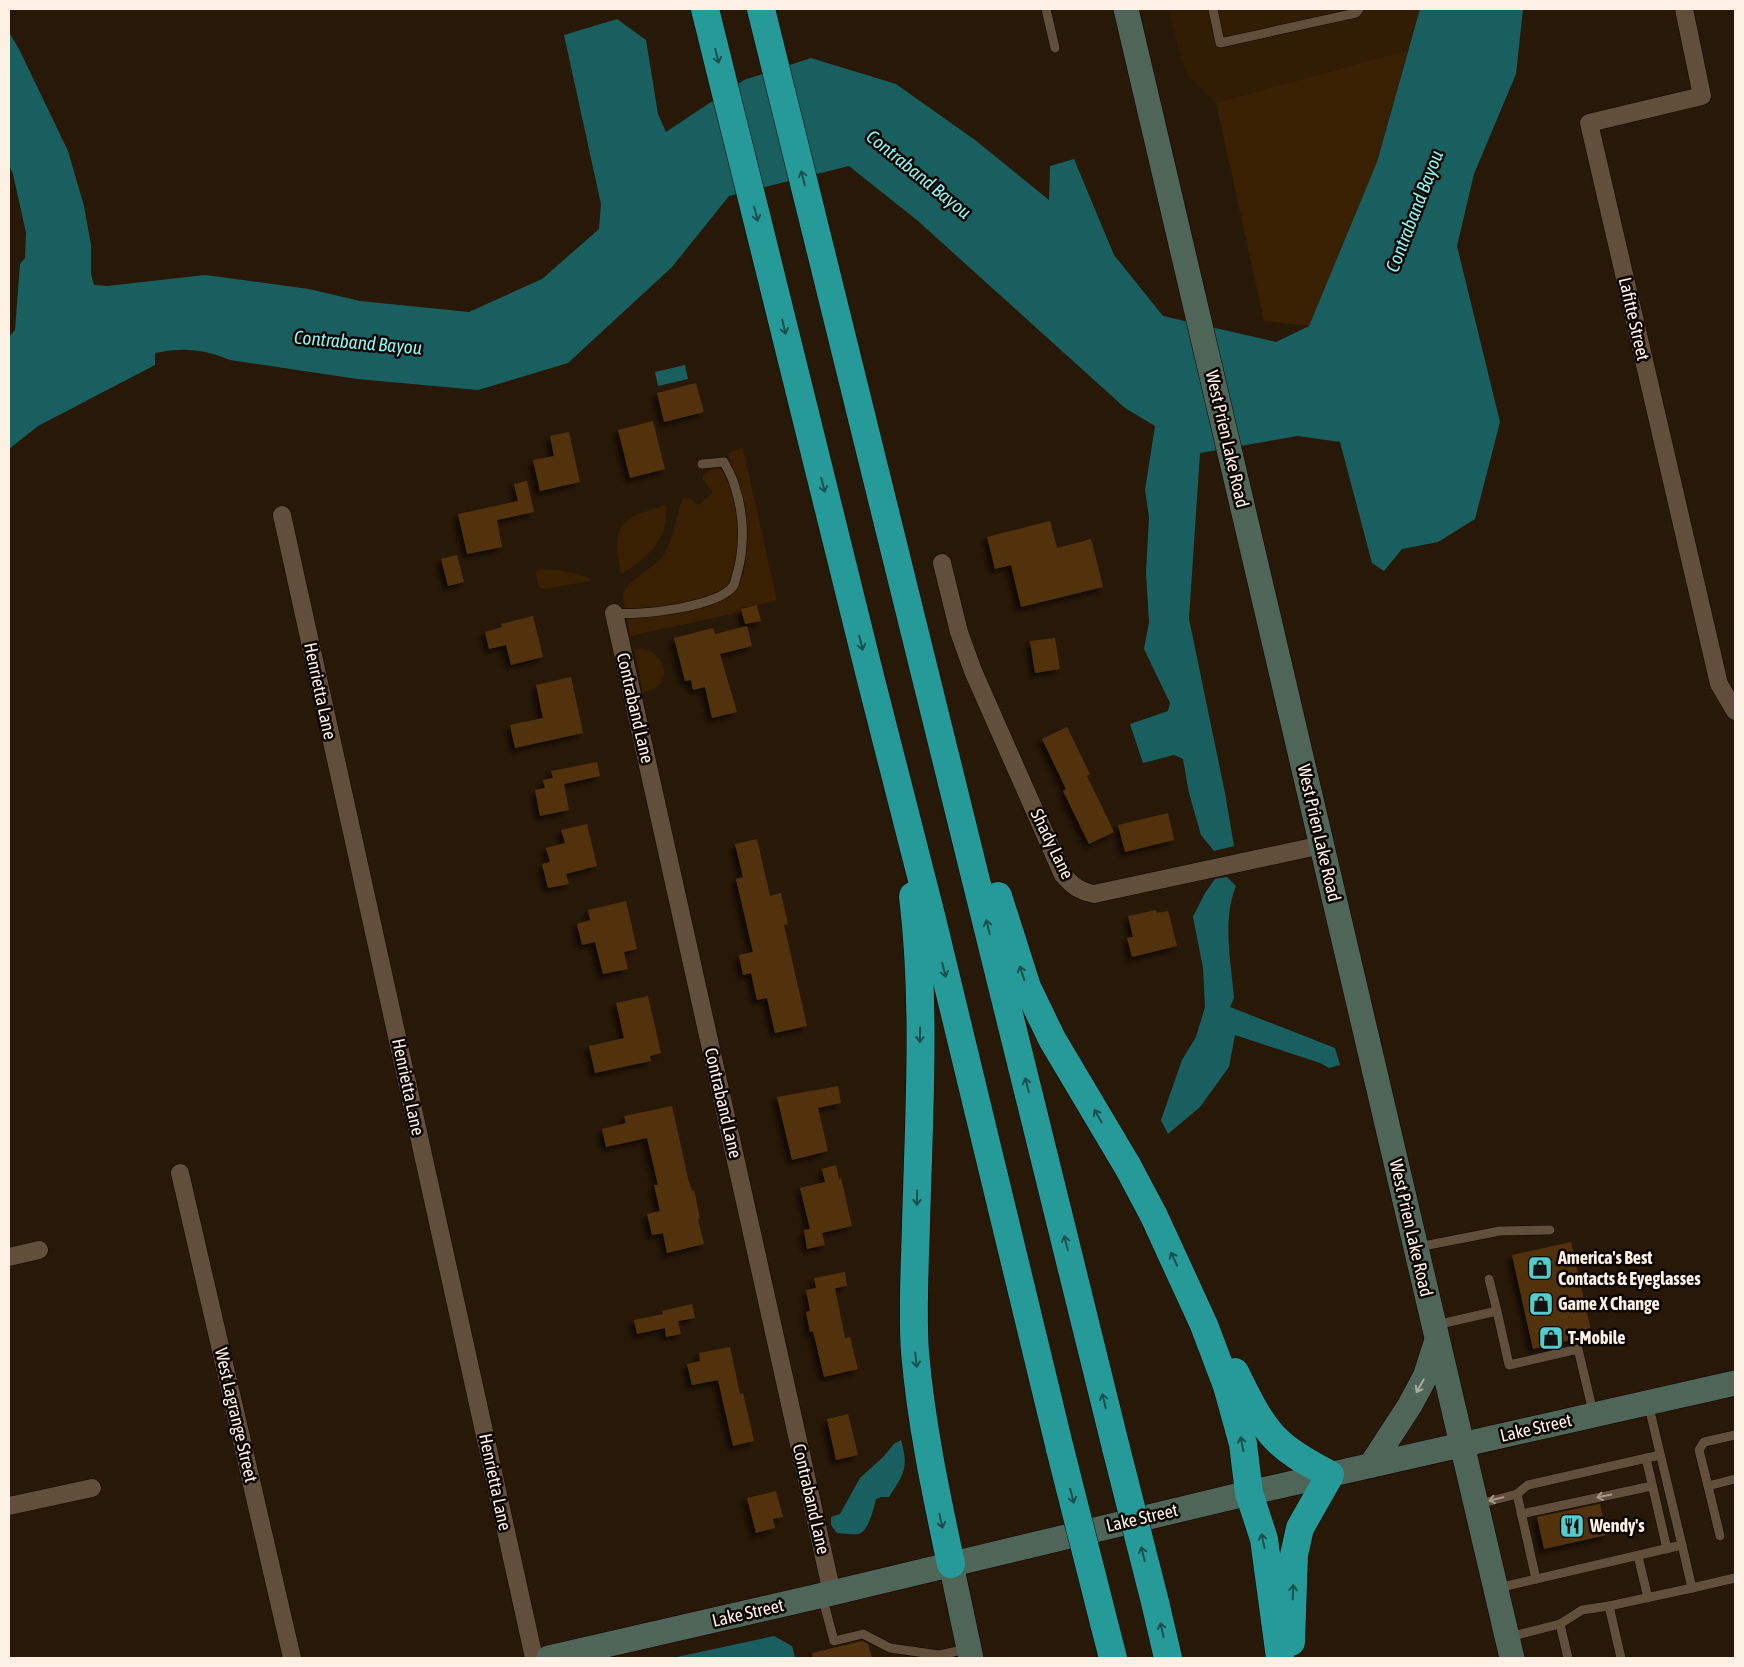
<svg xmlns="http://www.w3.org/2000/svg" width="1744" height="1667" viewBox="0 0 1744 1667" font-family="'Asap Condensed',sans-serif">
	<style>
		.built { fill: #311c04 }
		.green { fill: #392003 }
		.water { fill: #195f5f }
		.building { fill: #51320d; filter: url(#shadow) }
		.lines { fill: none; stroke-linecap: round; stroke-linejoin: round }
		.lane-casing { stroke: #100400; stroke-width: 10 }
		.street-casing { stroke: #100400; stroke-width: 19 }
		.secondary-casing { stroke: #100400; stroke-width: 26 }
		.highway-casing { stroke: #100400; stroke-width: 29 }
		.lane { stroke: #614e3b; stroke-width: 9 }
		.street { stroke: #614e3b; stroke-width: 18 }
		.secondary { stroke: #4f6557; stroke-width: 25 }
		.highway { stroke: #269a99; stroke-width: 28 }
		.highway-bridge-casing { stroke: #100400; stroke-width: 29; stroke-linecap: butt }
		.highway-bridge { stroke: #269a99; stroke-width: 28 }
		.oneway { stroke: #19504e }
		.oneway2 { stroke: #a6ab9e }
		.oneway3 { stroke: #a79788 }
		.labels { text-anchor: middle; stroke-width: 5; stroke-linejoin: round; paint-order: stroke }
		.street-label { font-size: 18px; fill: #fdf1e6; stroke: #0c0502 }
		.poi-label { font-size: 18px; font-weight: bold; fill: #fdf1e6; stroke: #0c0502; text-anchor: start }
		.water-label { font-size: 19px; font-style: italic; fill: #8df5f3; stroke: #0c0502 }
	</style>
	<defs>
		<filter id="shadow"><feDropShadow dx="-4.5" dy="4.5" stdDeviation="2.5" flood-color="#0009"/></filter>
	</defs>
	<rect width="100%" height="100%" fill="#281807"/>
	<polygon class="built" points="1168,9 1420,9 1408,50 1216,103 1186,74"/>
	<g class="green">
		<polygon points="1408,50 1377,162 1309,326 1264,321 1216,103"/>
		<polygon points="743,448 777,601 740,608 741,612 630,636 627,619 712,604 731,595 744,574 746,514 728,453"/>
		<path d="M 719,468 L 725,474 L 727,480 L 730,482 C 732,490 736,499 738,507 C 742,530 741,585 716,596 C 692,606 653,608 625,612 C 625,607 623,601 623,596 C 625,580 654,569 663,556 C 675,538 675,517 683,498 L 691,499 L 699,505 L 713,492 L 703,480 L 703,475 L 710,470 Z"/>
		<path d="M 665,505 L 667,508 C 666,516 666,525 663,532 C 656,550 637,565 621,574 C 617,554 611,529 632,517 C 642,512 654,509 665,505 Z"/>
		<path d="M 540,569 C 556,570 573,571 588,578 L 589,581 L 545,589 L 540,588 L 537,581 L 536,572 Z"/>
		<path d="M 634,649 C 639,649 645,649 650,651 C 659,655 668,670 663,680 C 659,687 650,690 643,693 Z"/>
	</g>
	<g class="water">
		<path d="M 1420,9 L 1523,9 L 1516,74 L 1474,174 L 1457,246 L 1500,422 L 1475,519 L 1438,542 L 1402,549 L 1384,571 L 1372,563 L 1340,442 L 1298,436 L 1200,453 L 1189,619 L 1225,793 L 1234,846 L 1214,851 L 1201,835 L 1189,793 L 1183,759 L 1174,755 L 1143,763 L 1130,724 L 1168,711 L 1170,703 L 1144,649 L 1149,622 L 1146,573 L 1149,517 L 1145,490 L 1155,426 L 1125,408 L 918,221 L 849,166 L 729,196 L 672,267 L 568,363 L 478,390 L 357,379 L 230,360 C 204,349 183,347 155,353 L 155,365 L 38,426 L 9,449 L 9,337 L 15,330 L 20,264 L 25,258 L 26,233 L 13,174 L 9,165 L 9,34 L 10,34 L 19,49 L 68,151 L 84,206 L 91,245 L 91,274 L 94,285 L 107,286 L 205,275 L 309,289 L 360,301 L 469,312 L 542,279 L 599,229 L 601,204 L 564,35 L 617,19 L 646,40 L 658,114 L 666,132 L 744,80 L 811,58 L 896,84 L 975,140 L 1049,200 L 1050,166 L 1074,159 L 1114,255 L 1163,316 L 1276,342 L 1309,326 L 1377,162 Z"/>
		<polygon points="685,365 688,379 658,386 655,372"/>
		<path d="M 1227,877 L 1236,886 C 1222,920 1231,961 1234,998 L 1230,1007 L 1335,1048 L 1340,1065 L 1329,1068 L 1320,1063 L 1235,1035 L 1229,1067 L 1200,1107 L 1168,1134 L 1161,1120 L 1182,1060 L 1196,1037 L 1205,1007 L 1203,968 L 1193,917 L 1205,893 L 1215,879 Z"/>
		<path d="M 901,1440 C 909,1468 904,1474 889,1497 L 881,1497 L 876,1499 C 874,1508 868,1533 858,1534 C 851,1535 843,1533 837,1533 L 831,1525 L 831,1517 L 840,1514 L 860,1478 L 883,1457 L 894,1444 Z"/>
		<polygon points="774,1636 792,1646 795,1658 672,1658"/>
	</g>
	<g class="building">
		<polygon points="696,383 704,412 664,422 657,393"/>
		<polygon points="653,421 665,469 630,478 618,430"/>
		<polygon points="569,432 580,482 540,491 533,460 554,456 550,436"/>
		<polygon points="527,481 534,512 497,520 502,547 467,554 458,514 518,501 514,484"/>
		<polygon points="1050,521 1057,548 1091,539 1103,587 1021,607 1011,565 995,569 987,537"/>
		<polygon points="457,555 464,582 448,586 441,559"/>
		<polygon points="757,605 761,621 745,624 741,609"/>
		<polygon points="533,616 543,657 511,665 506,645 489,649 485,632 502,627 501,624"/>
		<polygon points="747,626 752,646 720,654 737,712 712,718 705,687 693,690 691,680 685,681 674,638 713,628 715,634"/>
		<polygon points="1055,638 1060,669 1035,673 1030,641"/>
		<polygon points="571,677 583,733 515,748 510,725 543,718 536,685"/>
		<polygon points="1067,727 1090,774 1087,776 1114,832 1089,844 1063,791 1066,789 1042,739"/>
		<polygon points="597,762 600,776 564,784 569,810 540,816 535,790 545,788 543,780 553,778 551,771"/>
		<polygon points="1168,813 1174,840 1125,852 1118,825"/>
		<polygon points="587,824 597,866 566,874 569,884 548,888 542,864 550,862 546,848 565,843 561,830"/>
		<polygon points="757,839 770,896 781,893 788,924 784,925 807,1026 775,1033 767,998 757,1000 751,973 743,975 739,955 753,952 736,879 743,877 735,844"/>
		<polygon points="626,901 637,949 624,952 628,969 603,974 595,942 582,945 577,924 590,920 588,910"/>
		<polygon points="1156,910 1157,913 1168,911 1177,946 1132,957 1127,938 1133,937 1128,916"/>
		<polygon points="648,996 661,1053 650,1056 651,1061 595,1073 589,1046 624,1038 616,1003"/>
		<polygon points="838,1086 841,1103 818,1108 828,1151 792,1160 777,1097"/>
		<polygon points="672,1106 688,1178 692,1191 694,1190 700,1218 698,1219 704,1244 667,1253 663,1233 652,1235 647,1214 660,1211 654,1185 658,1185 647,1138 606,1147 602,1129 626,1123 624,1116"/>
		<polygon points="836,1165 839,1179 841,1178 852,1226 822,1233 825,1245 807,1249 804,1230 810,1229 800,1188 825,1182 822,1169"/>
		<polygon points="1571,1242 1592,1335 1533,1349 1512,1255"/>
		<polygon points="845,1272 847,1286 835,1288 845,1338 850,1337 858,1369 824,1377 813,1331 810,1332 806,1312 810,1311 806,1290 816,1288 814,1278"/>
		<polygon points="692,1304 695,1318 678,1321 681,1334 666,1337 665,1328 637,1334 634,1320 663,1314 662,1311"/>
		<polygon points="730,1347 740,1394 743,1393 754,1441 733,1446 718,1380 692,1385 687,1364 700,1361 699,1353"/>
		<polygon points="848,1414 858,1455 836,1460 827,1419"/>
		<polygon points="776,1491 783,1517 773,1519 775,1528 756,1533 747,1498"/>
		<polygon points="1600,1504 1607,1535 1544,1549 1537,1517"/>
		<polygon points="862,1641 868,1644 872,1658 813,1658 812,1653"/>
	</g>
	<g class="lines">
		<defs>
			<g id="lane">
				<polyline points="1046,9 1055,48"/>
				<polyline points="1213,9 1220,43 1356,13 1359,9"/>
				<path d="M 614,613 C 639,616 720,607 734,585 C 735,582 736,577 737,574 C 745,546 744,514 735,487 C 733,478 728,470 724,462 L 702,464"/>
				<polyline points="1418,1247 1500,1231 1550,1230"/>
				<polyline points="1489,1279 1497,1311"/>
				<polyline points="1436,1325 1497,1311 1509,1365 1578,1349 1593,1412"/>
				<polyline points="1735,1435 1704,1442 1699,1450 1708,1486 1735,1479"/>
				<polyline points="1646,1458 1667,1549"/>
				<polyline points="1708,1486 1720,1536"/>
				<polyline points="1517,1494 1536,1579"/>
				<polyline points="1479,1504 1517,1494 1528,1485 1660,1455"/>
				<polyline points="1521,1514 1652,1486"/>
				<polyline points="1638,1556 1648,1598"/>
				<polyline points="1498,1588 1682,1545 1648,1403"/>
				<polyline points="1692,1588 1735,1578"/>
				<polyline points="822,1596 834,1641 863,1634 890,1648 939,1655 967,1649"/>
				<polyline points="1609,1606 1621,1658"/>
				<polyline points="1560,1624 1568,1658"/>
				<polyline points="1509,1637 1560,1624 1582,1610 1609,1606 1692,1588 1682,1545"/>
			</g>
			<g id="street">
				<polyline points="1684,9 1702,96 1589,123 1719,684 1735,711"/>
				<polyline points="282,515 534,1658"/>
				<path d="M 942,563 L 959,632 L 973,671 L 1063,875 C 1073,886 1079,891 1094,894 L 1322,845"/>
				<polyline points="614,613 832,1593"/>
				<polyline points="180,1173 292,1658"/>
				<polyline points="9,1257 39,1250"/>
				<polyline points="9,1506 92,1488"/>
			</g>
			<g id="secondary">
				<polyline points="1126,9 1512,1658"/>
				<polyline points="1371,1465 1410,1405 1425,1377 1437,1340"/>
				<polyline points="951,1564 971,1658"/>
				<polyline points="549,1658 832,1593 1249,1493 1735,1383"/>
			</g>
			<g id="highway">
				<polyline points="705,9 870,676 931,915 1060,1449"/>
				<polyline points="761,9 1116,1448"/>
				<path d="M 913,896 C 926,1005 919,1114 916,1224 C 915,1266 912,1310 915,1352 C 921,1423 936,1494 951,1564"/>
				<polyline points="998,896 1027,987 1052,1039 1128,1167 1154,1216 1204,1325 1227,1386 1243,1444 1249,1493 1264,1539 1280,1658"/>
				<path d="M 1235,1372 C 1247,1396 1259,1423 1278,1441 C 1293,1456 1313,1465 1330,1475 L 1300,1528 L 1294,1555 L 1291,1642"/>
				<polyline points="1155,1602 1168,1658"/>
				<polyline points="1104,1623 1113,1658"/>
			</g>
		</defs>
		<use href="#lane" class="lane-casing"/>
		<use href="#street" class="street-casing"/>
		<use href="#secondary" class="secondary-casing"/>
		<use href="#highway" class="highway-casing"/>
		<use href="#lane" class="lane"/>
		<use href="#street" class="street"/>
		<use href="#secondary" class="secondary"/>
		<use href="#highway" class="highway"/>
		<defs>
			<g id="highway-bridge">
				<polyline points="1116,1448 1155,1602"/>
				<polyline points="1060,1449 1104,1623"/>
			</g>
		</defs>
		<use href="#highway-bridge" class="highway-bridge-casing"/>
		<use href="#highway-bridge" class="highway-bridge"/>
	</g>
	<defs><path id="oneway-shaft" d="M-6 0H5M1.5-3L5.5 0L1.5 3" fill="none" stroke-width="1.6" stroke-linecap="round" stroke-linejoin="round" transform="scale(1.25)"/></defs>
	<g class="oneway">
		<use href="#oneway-shaft" transform="translate(717 56) rotate(76)"/>
		<use href="#oneway-shaft" transform="translate(803 178) rotate(-104)"/>
		<use href="#oneway-shaft" transform="translate(756 214) rotate(76)"/>
		<use href="#oneway-shaft" transform="translate(784 327) rotate(76)"/>
		<use href="#oneway-shaft" transform="translate(823 485) rotate(76)"/>
		<use href="#oneway-shaft" transform="translate(861 643) rotate(76)"/>
		<use href="#oneway-shaft" transform="translate(988 927) rotate(-104)"/>
		<use href="#oneway-shaft" transform="translate(944 970) rotate(76)"/>
		<use href="#oneway-shaft" transform="translate(1022 973) rotate(-108)"/>
		<use href="#oneway-shaft" transform="translate(920 1035) rotate(91)"/>
		<use href="#oneway-shaft" transform="translate(1027 1085) rotate(-104)"/>
		<use href="#oneway-shaft" transform="translate(1098 1116) rotate(-120)"/>
		<use href="#oneway-shaft" transform="translate(917 1198) rotate(91)"/>
		<use href="#oneway-shaft" transform="translate(1066 1243) rotate(-104)"/>
		<use href="#oneway-shaft" transform="translate(1174 1259) rotate(-115)"/>
		<use href="#oneway-shaft" transform="translate(916 1360) rotate(84)"/>
		<use href="#oneway-shaft" transform="translate(1104 1401) rotate(-104)"/>
		<use href="#oneway-shaft" transform="translate(1242 1444) rotate(-101)"/>
		<use href="#oneway-shaft" transform="translate(1072 1496) rotate(76)"/>
		<use href="#oneway-shaft" transform="translate(941 1521) rotate(77)"/>
		<use href="#oneway-shaft" transform="translate(1263 1541) rotate(-102)"/>
		<use href="#oneway-shaft" transform="translate(1143 1554) rotate(-104)"/>
		<use href="#oneway-shaft" transform="translate(1293 1592) rotate(-87)"/>
		<use href="#oneway-shaft" transform="translate(1162 1630) rotate(-103)"/>
	</g>
	<use class="oneway2" href="#oneway-shaft" transform="translate(1420 1386) rotate(119)"/>
	<g class="oneway3">
		<use href="#oneway-shaft" transform="translate(1604 1496) rotate(168)"/>
		<use href="#oneway-shaft" transform="translate(1496 1499) rotate(167)"/>
	</g>
	<defs>
		<symbol id="shop-square" viewBox="-11 -11 22 22"><rect x="-9" y="-9" width="18" height="18" rx="4" fill="#52cdcc" stroke="#0c0502"/><path d="M-5-2.5h2.3a2.7 3.5 0 0 1 5.4 0H5L5.5 6h-11ZM-1.5-2.5h3a1.5 2.3 0 0 0-3 0Z" fill="#111"/></symbol>
		<symbol id="restaurant-square" viewBox="-11 -11 22 22"><rect x="-9" y="-9" width="18" height="18" rx="4" fill="#52cdcc" stroke="#0c0502"/><path d="M-5-6h1v4h1v-4h1v4h1v-4h1v5L-1.5 .5V6h-2V.5L-5-1ZM5-6V6H3V1.5H1.5Q1.5-4 5-6Z" fill="#111"/></symbol>
	</defs>
	<g fill-rule="evenodd">
		<use href="#shop-square" x="1526" y="1254" width="28" height="28"/>
		<use href="#shop-square" x="1527" y="1290" width="28" height="28"/>
		<use href="#shop-square" x="1537" y="1324" width="28" height="28"/>
		<use href="#restaurant-square" x="1558" y="1512" width="28" height="28"/>
	</g>
	<g class="labels">
		<g class="street-label">
			<text transform="translate(1634 319) rotate(77)" y="6">Lafitte Street</text>
			<text transform="translate(1227 439) rotate(77)" y="6">West Prien Lake Road</text>
			<text transform="translate(320 691) rotate(78)" y="6">Henrietta Lane</text>
			<text transform="translate(635 708) rotate(77)" y="6">Contraband Lane</text>
			<text transform="translate(1319 833) rotate(77)" y="6">West Prien Lake Road</text>
			<text transform="translate(1052 844) rotate(64)" y="6">Shady Lane</text>
			<text transform="translate(408 1087) rotate(78)" y="6">Henrietta Lane</text>
			<text transform="translate(723 1103) rotate(77)" y="6">Contraband Lane</text>
			<text transform="translate(1411 1228) rotate(77)" y="6">West Prien Lake Road</text>
			<text transform="translate(236 1415) rotate(77)" y="6">West Lagrange Street</text>
			<text transform="translate(1536 1428) rotate(-13)" y="6">Lake Street</text>
			<text transform="translate(495 1482) rotate(78)" y="6">Henrietta Lane</text>
			<text transform="translate(811 1499) rotate(77)" y="6">Contraband Lane</text>
			<text transform="translate(1142 1518) rotate(-13)" y="6">Lake Street</text>
			<text transform="translate(748 1613) rotate(-13)" y="6">Lake Street</text>
		</g>
		<g class="poi-label">
			<text x="1558" y="1264">America's Best<tspan x="1558" dy="21">Contacts &amp; Eyeglasses</tspan></text>
			<text x="1558" y="1310">Game X Change</text>
			<text x="1568" y="1344">T-Mobile</text>
			<text x="1590" y="1532">Wendy's</text>
		</g>
		<g class="water-label">
			<text transform="translate(919 174) rotate(39)" y="7">Contraband Bayou</text>
			<text transform="translate(1414 211) rotate(-69)" y="7">Contraband Bayou</text>
			<text transform="translate(358 342) rotate(5)" y="7">Contraband Bayou</text>
		</g>
	</g>
	<rect width="1744" height="1667" fill="none" stroke="#fdf1e6" stroke-width="20"/>
</svg>
